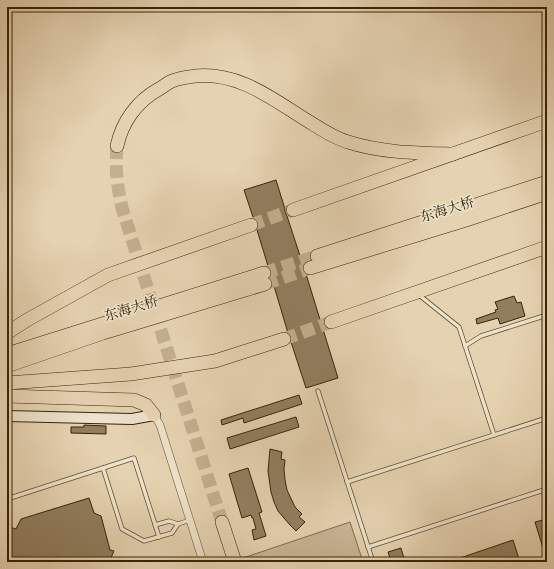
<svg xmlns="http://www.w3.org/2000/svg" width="554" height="569" viewBox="0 0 554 569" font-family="Vollkorn,'Noto Serif SC',serif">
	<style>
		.green { fill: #c7b494; stroke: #7f6c4d }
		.building { fill: #917e5f; stroke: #372406 }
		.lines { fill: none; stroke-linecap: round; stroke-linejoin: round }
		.highway-tunnel { stroke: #c2af8f; stroke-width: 13; stroke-dasharray: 13 6; stroke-linecap: butt }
		.lane-casing { stroke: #625031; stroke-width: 5 }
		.street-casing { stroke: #625031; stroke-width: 8 }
		.secondary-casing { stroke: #372406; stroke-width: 12 }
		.highway-casing { stroke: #372406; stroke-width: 14 }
		.lane { stroke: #eee2cc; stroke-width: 3.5 }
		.street { stroke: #eee2cc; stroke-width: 7 }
		.secondary { stroke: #eee2cc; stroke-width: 10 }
		.highway { stroke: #e5d2b1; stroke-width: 13 }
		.labels { text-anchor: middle; stroke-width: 3; stroke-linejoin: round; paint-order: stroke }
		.street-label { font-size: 14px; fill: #372406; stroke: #eee2cc }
	</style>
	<rect width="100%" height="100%" fill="#e5d2b1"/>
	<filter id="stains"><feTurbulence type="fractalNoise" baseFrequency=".005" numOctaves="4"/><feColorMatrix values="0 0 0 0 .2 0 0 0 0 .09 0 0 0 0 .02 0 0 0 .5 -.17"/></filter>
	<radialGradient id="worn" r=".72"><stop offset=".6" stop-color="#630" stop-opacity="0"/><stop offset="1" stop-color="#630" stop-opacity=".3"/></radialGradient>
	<polygon class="green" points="350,522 363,562 241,562 240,559"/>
	<g class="building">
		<polygon points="276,180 285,209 285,212 287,216 303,265 302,270 306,274 338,378 306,388 291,342 292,337 288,333 271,276 272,271 268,266 257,230 259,227 259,223 256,219 253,217 244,190"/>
		<polygon points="514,296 517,303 521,302 525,316 500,324 498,318 477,324 476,319 496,312 495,310 498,309 495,302"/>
		<polygon points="299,395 302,404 244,423 243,418 222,425 221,420"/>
		<polygon points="296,417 299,427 230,449 227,438"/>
		<polygon points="84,425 106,426 106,434 71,433 71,427 84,427"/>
		<polygon points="270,449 282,452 281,459 285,460 284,469 285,480 287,490 295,507 302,514 299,517 305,522 296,531 290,525 278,511 274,502 271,492 268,471"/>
		<polygon points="248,468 262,512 259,513 266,536 254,540 252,530 256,529 253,518 252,518 251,515 242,518 229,474"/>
		<polygon points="89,498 94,513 101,516 110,550 114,551 109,562 7,562 7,528 10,527 16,529 21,519"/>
		<polygon points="547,519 547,558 546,558 535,522"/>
		<polygon points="513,540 520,562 461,562 460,558"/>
		<polygon points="401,548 405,562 379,562 379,561 390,558 388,552"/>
	</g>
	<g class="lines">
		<g class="highway-tunnel">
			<path d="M 117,146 C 115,169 117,185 122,208 L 222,522"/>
			<polyline points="251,225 293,210"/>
			<polyline points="264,273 317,256"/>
			<polyline points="265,284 310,268"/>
			<polyline points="284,339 331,322"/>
		</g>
		<defs>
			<g id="lane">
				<polyline points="419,295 459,327 494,435"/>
				<polyline points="465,346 481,336 547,315"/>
				<polyline points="318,391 373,562"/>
				<polyline points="103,468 122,529 144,541 172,533 178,524"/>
				<polyline points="347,482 547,418"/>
				<polyline points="7,499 134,458 159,537"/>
				<polyline points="155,525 169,521 178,524 190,520"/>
				<polyline points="368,547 547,489"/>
			</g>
			<polyline id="street" points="154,415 160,425 203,562"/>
			<polyline id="secondary" points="7,416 132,419 154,415"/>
			<g id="highway">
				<path d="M 117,146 C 122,122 137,101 159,89 C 163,87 167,83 172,81 C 179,78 188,77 195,76 C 240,72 272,99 308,121 C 321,129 334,138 348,142 C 383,153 418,153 453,154"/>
				<polyline points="293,210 547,121"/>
				<polyline points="317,256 547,182"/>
				<polyline points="310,268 466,220 547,193"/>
				<polyline points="331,322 547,247"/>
				<polyline points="7,333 27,320 108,275 251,225"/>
				<polyline points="7,354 264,273"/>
				<polyline points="7,366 103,333 265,284"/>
				<polyline points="7,383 131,374 215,361 284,339"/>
				<polyline points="7,396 134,400 146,405 154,415"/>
				<polyline points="222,522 235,562"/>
			</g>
		</defs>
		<use href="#lane" class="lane-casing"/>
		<use href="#street" class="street-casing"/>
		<use href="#secondary" class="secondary-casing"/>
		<use href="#highway" class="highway-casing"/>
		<use href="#lane" class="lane"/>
		<use href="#street" class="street"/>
		<use href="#secondary" class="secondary"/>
		<use href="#highway" class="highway"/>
	</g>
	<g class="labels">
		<g class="street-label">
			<text transform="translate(447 209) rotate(-17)" y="5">东海大桥</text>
			<text transform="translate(131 308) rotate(-17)" y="5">东海大桥</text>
		</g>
	</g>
	<rect width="554" height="569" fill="none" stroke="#e5d2b1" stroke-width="24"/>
	<rect x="8" y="8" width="538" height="553" fill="none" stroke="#372406" stroke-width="2"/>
	<rect x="12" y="12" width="530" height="545" fill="none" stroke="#372406"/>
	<rect width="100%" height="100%" filter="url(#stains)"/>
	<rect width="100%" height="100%" fill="url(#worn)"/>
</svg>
